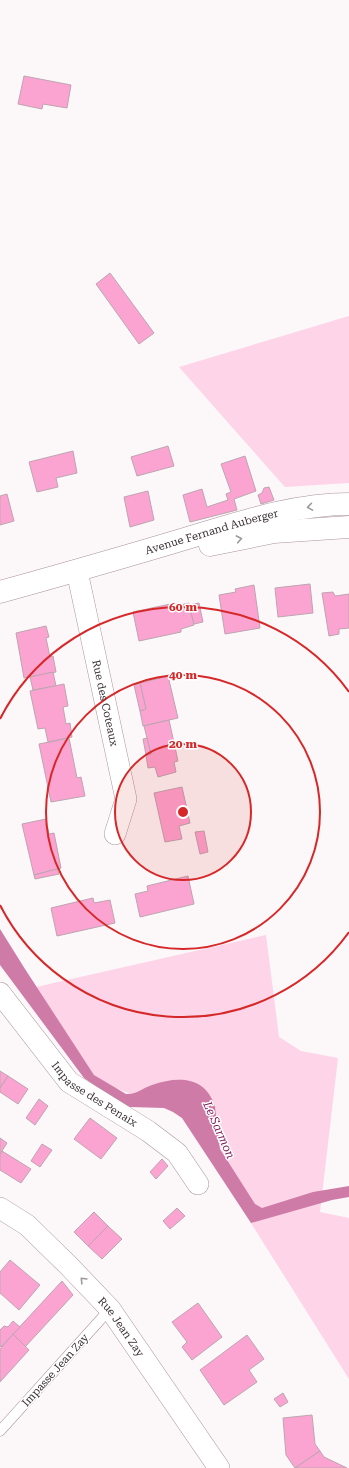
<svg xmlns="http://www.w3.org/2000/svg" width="349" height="1468" viewBox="0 0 349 1468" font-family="'Roboto Serif',serif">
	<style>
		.green { fill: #fdd4e8 }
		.water { fill: #cf7ba7 }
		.building { fill: #fca4d1; stroke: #bca5b0 }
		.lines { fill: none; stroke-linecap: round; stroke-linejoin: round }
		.lane-casing { stroke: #aa939e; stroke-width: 11 }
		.street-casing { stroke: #aa939e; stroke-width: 22 }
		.primary-casing { stroke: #aa939e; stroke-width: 23 }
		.lane { stroke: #fff; stroke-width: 10 }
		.street { stroke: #fff; stroke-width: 21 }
		.primary { stroke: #fff; stroke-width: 22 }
		.oneway { stroke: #9e999b }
		.ring { fill: none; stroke: #d62828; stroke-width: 2 }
		.labels { text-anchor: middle; stroke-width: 3; stroke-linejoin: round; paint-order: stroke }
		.street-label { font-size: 11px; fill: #3c3337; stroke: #fff }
		.water-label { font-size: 12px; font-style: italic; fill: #7e1b58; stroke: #fff }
		.centre { fill: #d62828; stroke: #fff; stroke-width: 2 }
		.ring-label { font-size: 12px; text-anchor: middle; font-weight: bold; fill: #d62828; stroke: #fff; stroke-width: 3; stroke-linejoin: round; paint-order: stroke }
	</style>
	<rect width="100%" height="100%" fill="#fcf7f9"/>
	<g class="green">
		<polygon points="349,316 349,483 285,487 179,367"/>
		<polygon points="266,935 279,1037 301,1051 338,1058 320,1212 349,1218 349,1379 251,1223 194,1082 131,1094 115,1088 94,1075 36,987"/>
	</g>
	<path class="water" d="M 0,929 L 25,969 L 94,1075 L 126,1094 C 136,1095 143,1088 152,1085 C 178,1076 206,1076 215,1107 L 220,1149 L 255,1204 L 262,1208 L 313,1192 L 349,1186 L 349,1197 L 332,1200 L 251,1223 L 182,1118 L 173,1112 L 164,1108 L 130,1107 L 122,1105 L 84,1078 L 0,965 Z"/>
	<g class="building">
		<polygon points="24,76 71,85 67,108 43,104 42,109 18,104"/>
		<polygon points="110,273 154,333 139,344 96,284"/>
		<polygon points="168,446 174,466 137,476 131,457"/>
		<polygon points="73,451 77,473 56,478 58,487 37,492 29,462"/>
		<polygon points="245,456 256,491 234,499 237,510 190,522 183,495 202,489 207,507 228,500 226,494 231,492 221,464"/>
		<polygon points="269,487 274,500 261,504 258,495 262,493 264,488"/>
		<polygon points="148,491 154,520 130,527 124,497"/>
		<polygon points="7,494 14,521 0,525 0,496"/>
		<polygon points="310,584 313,613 278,617 275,588"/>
		<polygon points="254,585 260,628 225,634 219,595 236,592 235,589"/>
		<polygon points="333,592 335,596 349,594 349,628 339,629 339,634 329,636 322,593"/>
		<polygon points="175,603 176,606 189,603 194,625 181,629 181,632 139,641 133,612"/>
		<polygon points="199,603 203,622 194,624 189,605"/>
		<polygon points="46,626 49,637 46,638 50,657 53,656 56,672 24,678 16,633"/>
		<polygon points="53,672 56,686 33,690 30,677"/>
		<polygon points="168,676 178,718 143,726 140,711 146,709 140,683"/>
		<polygon points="140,683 146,709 140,711 134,685"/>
		<polygon points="64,684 68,706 63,707 66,724 70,723 72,737 48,742 45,728 38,729 30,691"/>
		<polygon points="169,720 178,761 174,762 176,772 158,777 155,767 148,768 146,755 151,754 144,726"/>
		<polygon points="69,738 77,778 81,777 85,796 51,802 39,744"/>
		<polygon points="147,738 151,754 146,755 143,739"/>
		<polygon points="182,787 190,823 179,826 182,839 165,842 154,793"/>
		<polygon points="46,819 49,834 54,833 61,868 34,875 22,824"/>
		<polygon points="204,831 208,852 200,854 195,832"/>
		<polygon points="57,869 59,874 35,879 34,875"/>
		<polygon points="188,876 194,904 140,917 135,894 148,891 147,886"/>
		<polygon points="93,898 94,903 110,900 115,923 57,936 51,908"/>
		<polygon points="0,1071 8,1076 0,1088"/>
		<polygon points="8,1076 28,1089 18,1104 0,1092 0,1088"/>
		<polygon points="39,1099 48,1106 35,1125 26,1118"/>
		<polygon points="90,1118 117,1138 101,1159 74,1139"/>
		<polygon points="0,1138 7,1143 0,1154"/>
		<polygon points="42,1144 52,1150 40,1167 31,1161"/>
		<polygon points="2,1151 31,1169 21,1183 0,1170 0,1154"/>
		<polygon points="162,1159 168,1166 156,1179 150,1172"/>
		<polygon points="177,1208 185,1216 170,1229 163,1221"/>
		<polygon points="94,1212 108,1226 88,1246 74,1232"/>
		<polygon points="108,1226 122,1239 102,1259 88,1246"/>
		<polygon points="10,1260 40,1285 19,1310 0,1293 0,1272"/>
		<polygon points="62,1281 73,1295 25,1347 13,1334"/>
		<polygon points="198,1303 222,1337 192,1360 182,1347 187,1342 172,1322"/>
		<polygon points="13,1321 20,1327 1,1347 0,1346 0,1330 4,1326 8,1327"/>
		<polygon points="13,1334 29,1350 0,1382 0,1349"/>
		<polygon points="247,1335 264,1359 249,1370 257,1382 224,1405 200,1370"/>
		<polygon points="283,1393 288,1402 280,1407 274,1399"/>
		<polygon points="312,1415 315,1444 320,1451 295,1468 286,1455 283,1418"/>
		<polygon points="320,1451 324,1457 347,1468 295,1468"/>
	</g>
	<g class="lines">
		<defs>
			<polyline id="lane" points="0,1431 110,1309"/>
			<g id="street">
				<path id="s1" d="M 77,571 L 126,799 L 115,834"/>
				<path id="s2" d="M 0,993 L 69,1082 L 148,1131 L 177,1153 L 198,1184"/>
				<path id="s3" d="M 0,1208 L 27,1225 L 68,1265 L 110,1309 L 219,1468"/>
			</g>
			<g id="primary">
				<polyline points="210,545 274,532 349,527"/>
				<path id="s4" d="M 0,592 C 61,575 121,558 181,540 C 236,524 291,504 349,504"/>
			</g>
		</defs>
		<use href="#lane" class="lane-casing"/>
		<use href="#street" class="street-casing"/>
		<use href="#primary" class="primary-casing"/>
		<use href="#lane" class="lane"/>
		<use href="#street" class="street"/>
		<use href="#primary" class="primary"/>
	</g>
	<defs><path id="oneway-chevron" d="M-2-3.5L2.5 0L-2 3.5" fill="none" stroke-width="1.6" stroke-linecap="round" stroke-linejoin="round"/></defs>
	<g class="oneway">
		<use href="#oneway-chevron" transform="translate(310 507) rotate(171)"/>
		<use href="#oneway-chevron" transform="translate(239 539) rotate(-11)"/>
		<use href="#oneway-chevron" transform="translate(83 1280) rotate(-134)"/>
	</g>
	<circle cx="183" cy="812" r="68" fill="#d62828" fill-opacity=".12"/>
	<g class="ring">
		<circle cx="183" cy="812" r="68"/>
		<circle cx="183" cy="812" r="137"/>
		<path d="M349 932A205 205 0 0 1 0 905M0 719A205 205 0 0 1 349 692"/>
	</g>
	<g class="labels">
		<g class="street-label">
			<text dy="4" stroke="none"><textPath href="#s4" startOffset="220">Avenue Fernand Auberger</textPath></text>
			<text dy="4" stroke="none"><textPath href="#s1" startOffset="135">Rue des Coteaux</textPath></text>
			<text dy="4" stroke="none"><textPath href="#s2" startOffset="140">Impasse des Penaix</textPath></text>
			<text dy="4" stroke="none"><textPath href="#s3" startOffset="171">Rue Jean Zay</textPath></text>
			<text transform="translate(55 1370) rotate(-48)" y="4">Impasse Jean Zay</text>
		</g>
		<g class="water-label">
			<text transform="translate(219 1130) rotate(66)" y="4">Le Sarmon</text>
		</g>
	</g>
	<circle cx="183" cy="812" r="6" class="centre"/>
	<g class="ring-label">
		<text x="183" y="611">60 m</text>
		<text x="183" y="679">40 m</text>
		<text x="183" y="748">20 m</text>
	</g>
</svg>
